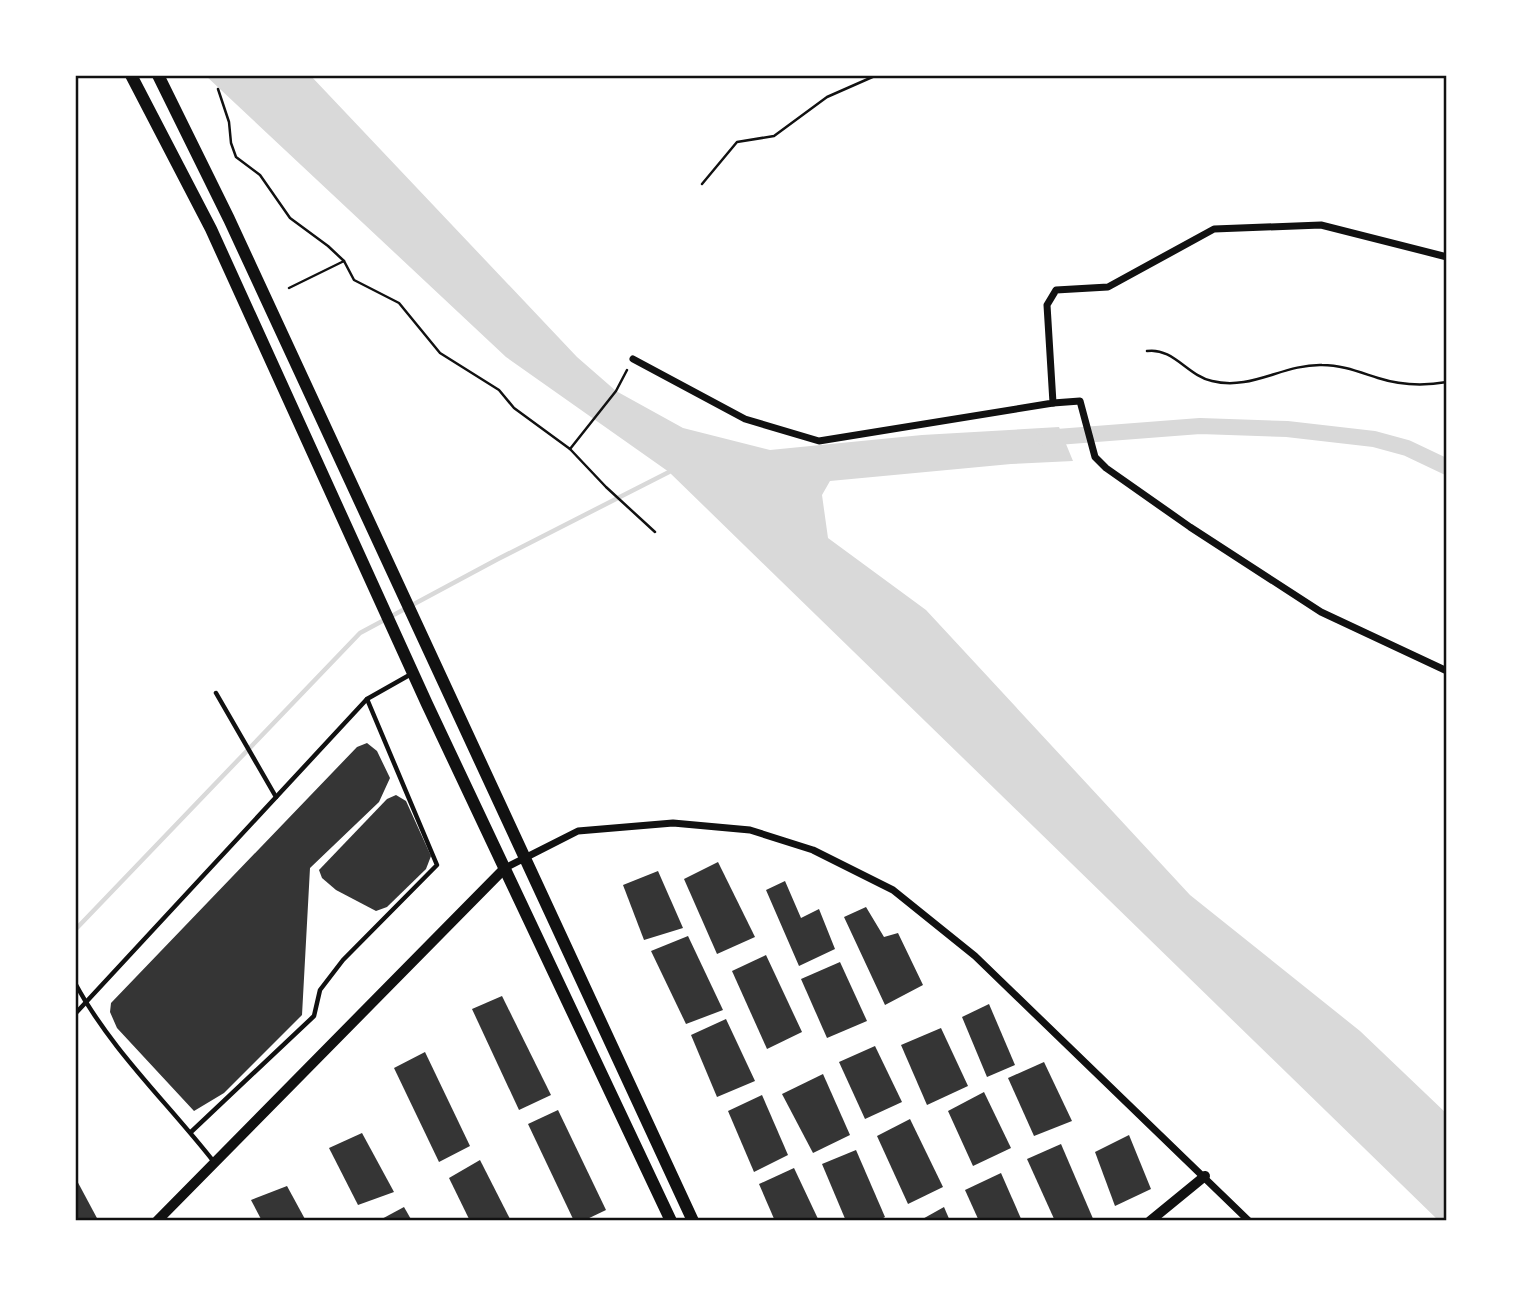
<svg xmlns="http://www.w3.org/2000/svg" width="1522" height="1296" viewBox="0 0 1522 1296" font-family="'DM Sans',sans-serif">
	<style>
		.water { fill: #d9d9d9 }
		.lines { fill: none; stroke-linecap: round; stroke-linejoin: round }
		.stream { stroke: #d9d9d9; stroke-width: 4.5 }
		.canal { stroke: #d9d9d9; stroke-width: 16 }
		.building { fill: #353535 }
		.path { stroke: #111; stroke-width: 2.5 }
		.service { stroke: #111; stroke-width: 4.5 }
		.minor { stroke: #111; stroke-width: 7 }
		.tertiary { stroke: #111; stroke-width: 10 }
		.secondary { stroke: #111; stroke-width: 12 }
		.neatline { fill: none; stroke: #111; stroke-width: 2.5 }
	</style>
	<rect width="100%" height="100%" fill="#fff"/>
	<polygon class="water" points="205,75 310,75 577,357 616,391 683,428 770,450 922,435 1059,427 1073,461 1011,464 830,481 822,495 828,538 926,610 1190,895 1360,1031 1447,1114 1447,1221 1439,1221 669,472 506,357"/>
	<g class="lines">
		<polyline class="stream" points="75,930 360,633 498,559 669,472"/>
		<polyline class="canal" points="1044,438 1200,426 1287,429 1374,439 1407,448 1447,467"/>
	</g>
	<g class="building">
		<polygon points="367,743 377,751 390,778 379,802 310,868 302,1015 224,1093 194,1111 117,1028 110,1012 111,1003 357,747"/>
		<polygon points="396,795 406,801 431,856 426,869 387,907 376,911 336,890 322,878 319,870 387,799"/>
		<polygon points="718,862 755,937 717,954 684,879"/>
		<polygon points="658,871 683,928 644,940 623,885"/>
		<polygon points="785,881 801,918 819,909 835,949 799,966 766,890"/>
		<polygon points="866,907 884,937 898,933 923,985 885,1005 844,917"/>
		<polygon points="688,936 723,1010 686,1024 651,951"/>
		<polygon points="766,955 802,1032 767,1049 732,971"/>
		<polygon points="840,962 867,1021 827,1038 801,979"/>
		<polygon points="502,996 551,1095 519,1110 472,1009"/>
		<polygon points="989,1004 1015,1065 987,1077 962,1017"/>
		<polygon points="726,1019 755,1081 717,1097 691,1035"/>
		<polygon points="941,1028 968,1086 927,1105 901,1045"/>
		<polygon points="875,1046 902,1102 865,1119 839,1062"/>
		<polygon points="425,1052 470,1146 439,1162 394,1068"/>
		<polygon points="1044,1062 1072,1121 1034,1136 1008,1078"/>
		<polygon points="823,1074 850,1135 813,1153 782,1094"/>
		<polygon points="984,1092 1011,1148 973,1166 948,1111"/>
		<polygon points="762,1095 788,1155 754,1172 728,1111"/>
		<polygon points="558,1110 606,1210 583,1221 574,1221 528,1124"/>
		<polygon points="910,1119 943,1187 908,1204 877,1136"/>
		<polygon points="362,1133 394,1192 358,1205 329,1148"/>
		<polygon points="1129,1135 1151,1189 1115,1206 1095,1152"/>
		<polygon points="1061,1144 1094,1221 1055,1221 1027,1159"/>
		<polygon points="856,1150 885,1217 878,1221 846,1221 822,1164"/>
		<polygon points="480,1160 511,1221 470,1221 449,1178"/>
		<polygon points="794,1168 819,1221 775,1221 759,1184"/>
		<polygon points="1001,1173 1022,1221 979,1221 965,1190"/>
		<polygon points="75,1177 98,1220 96,1221 75,1221"/>
		<polygon points="287,1186 306,1221 262,1221 251,1200"/>
		<polygon points="404,1207 412,1221 378,1221"/>
		<polygon points="944,1207 950,1221 919,1221"/>
	</g>
	<g class="lines">
		<g class="path">
			<polyline points="218,89 229,122 231,143 236,157 260,175 290,218 328,246 344,261"/>
			<polyline points="702,184 737,142 774,136 827,97 877,75"/>
			<polyline points="289,288 344,261 354,280 399,303 440,353 499,390 514,408 570,449 616,391 627,370"/>
			<path d="M 1147,351 C 1173,347 1188,376 1212,381 C 1251,391 1283,364 1322,365 C 1342,365 1359,372 1378,378 C 1400,385 1424,386 1447,382"/>
			<polyline points="570,449 606,487 655,532"/>
		</g>
		<g class="service">
			<polyline points="216,693 276,797"/>
			<path d="M 75,983 C 111,1050 168,1103 214,1162"/>
			<polyline points="75,1014 367,699 413,673"/>
			<polyline points="191,1132 314,1016 320,990 343,960 437,865 367,699"/>
		</g>
		<g class="minor">
			<polyline points="633,359 745,419 819,441 1053,403 1047,305 1056,290 1108,287 1214,229 1321,225 1447,257"/>
			<polyline points="1053,403 1080,401 1095,457 1106,468 1190,527 1321,612 1447,671"/>
			<polyline points="505,868 578,831 673,823 750,830 813,850 893,890 975,956 1249,1221"/>
		</g>
		<g class="tertiary">
			<polyline points="157,1221 505,868"/>
			<polyline points="1150,1221 1205,1176"/>
		</g>
		<g class="secondary">
			<polyline points="131,75 211,229 427,704 671,1221"/>
			<polyline points="158,75 229,219 693,1221"/>
		</g>
	</g>
	<rect width="1522" height="1296" fill="none" stroke="#ffffff" stroke-width="154"/>
	<rect x="77" y="77" width="1368" height="1142" class="neatline"/>
</svg>
